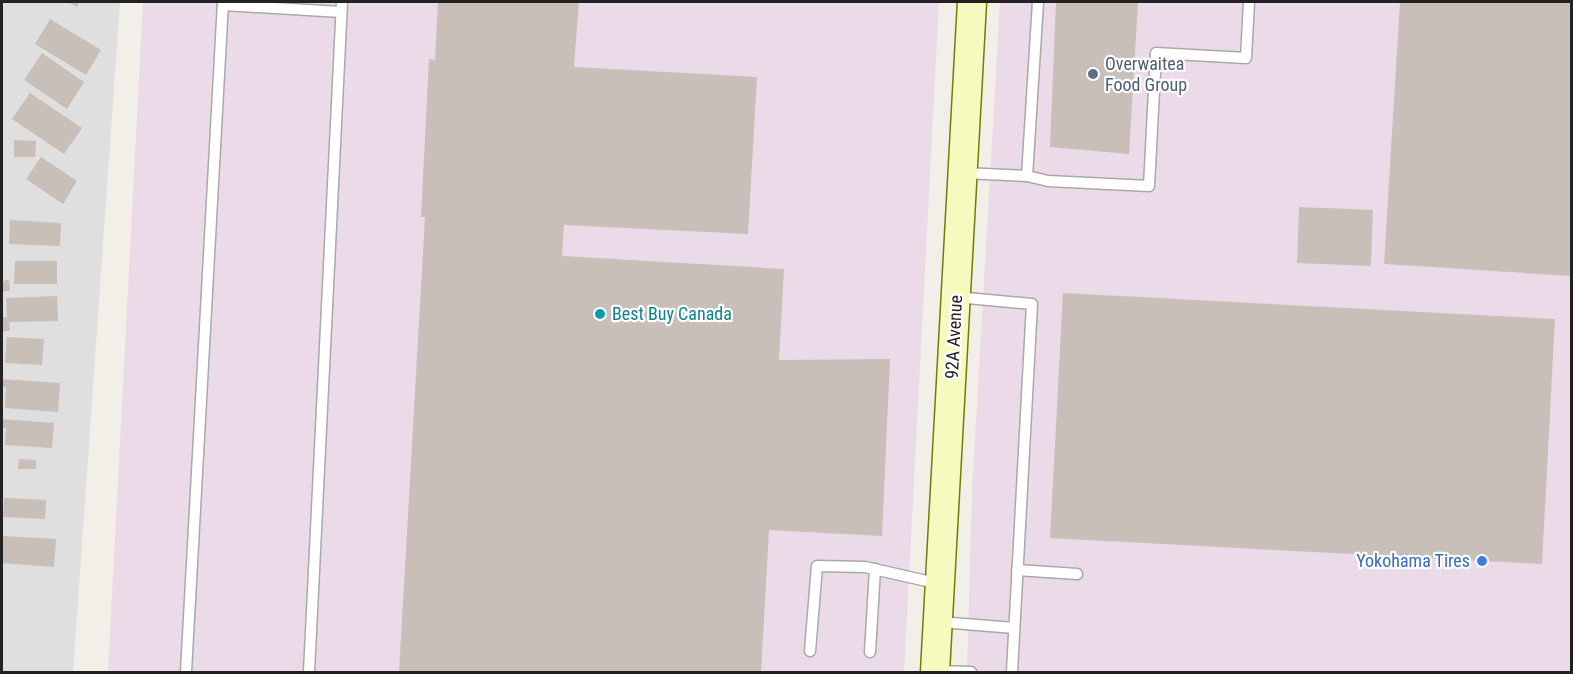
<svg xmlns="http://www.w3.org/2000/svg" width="1573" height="674" viewBox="0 0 1573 674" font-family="'Roboto Condensed',sans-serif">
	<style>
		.residential { fill: #e0dfdf }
		.industrial { fill: #ebdbe8 }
		.building { fill: #c7bfb8 }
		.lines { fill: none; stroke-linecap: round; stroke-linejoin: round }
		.lane-casing { stroke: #a9a9a9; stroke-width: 13 }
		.secondary-casing { stroke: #707d05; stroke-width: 31 }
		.lane { stroke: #fff; stroke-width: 10 }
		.secondary { stroke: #f7fabf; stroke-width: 28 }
		.service-dot { fill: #5c6f8a; stroke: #fff; stroke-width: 2 }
		.culture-dot { fill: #0f9aa8; stroke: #fff; stroke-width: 2 }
		.shop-dot { fill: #3f7fe0; stroke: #fff; stroke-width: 2 }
		.labels { text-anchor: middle; stroke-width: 4.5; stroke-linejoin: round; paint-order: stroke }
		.service-label { font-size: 18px; fill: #4e5e75; stroke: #fff; text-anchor: start }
		.culture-label { font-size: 18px; fill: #0d838f; stroke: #fff; text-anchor: start }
		.street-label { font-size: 18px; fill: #222; stroke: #fff }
		.shop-label { font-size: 18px; fill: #366cbe; stroke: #fff; text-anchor: end }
	</style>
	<rect width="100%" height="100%" fill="#f2efe9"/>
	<polygon class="residential" points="2,2 120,2 73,672 2,672"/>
	<g class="industrial">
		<polygon points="143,2 939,2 904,672 108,672"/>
		<polygon points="1000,2 1571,2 1571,672 967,672 972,490"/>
	</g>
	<g class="building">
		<polygon points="68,2 80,2 77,7"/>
		<polygon points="438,2 579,2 574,67 757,77 748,234 564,225 562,256 784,269 779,360 890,359 882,536 769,530 761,672 399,672 425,217 421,217 429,59 435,60"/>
		<polygon points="1056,2 1138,2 1129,154 1050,147"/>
		<polygon points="1400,2 1572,2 1572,276 1384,264"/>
		<polygon points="50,19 101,50 86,75 35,44"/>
		<polygon points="42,53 84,82 67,109 24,80"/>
		<polygon points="30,93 82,128 64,154 12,119"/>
		<polygon points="14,140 36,141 35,157 14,157"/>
		<polygon points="41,157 77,181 63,204 26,179"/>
		<polygon points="1299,207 1373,210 1371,266 1297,263"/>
		<polygon points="10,220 61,223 60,246 9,244"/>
		<polygon points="15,261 57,261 57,284 14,284"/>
		<polygon points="9,280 10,291 2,291 2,281"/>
		<polygon points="1063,293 1555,319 1542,564 1050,538"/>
		<polygon points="57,296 58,321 9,322 10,331 2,331 2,317 7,317 6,298"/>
		<polygon points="7,337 44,339 42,365 5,363"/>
		<polygon points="2,379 60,383 58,412 5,408 6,387 2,387"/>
		<polygon points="2,419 54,423 52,448 5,445 6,428 2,427"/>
		<polygon points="19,459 36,460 36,469 18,469"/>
		<polygon points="4,498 46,500 45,519 3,517"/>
		<polygon points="2,536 56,539 54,567 2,563"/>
	</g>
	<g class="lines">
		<defs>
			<g id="lane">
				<polyline points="223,5 341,12"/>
				<polyline points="963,173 1027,176 1048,181 1149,186 1156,53 1246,58 1249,2"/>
				<polyline points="1027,176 1038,2"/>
				<polyline points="956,297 1032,304 1012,672"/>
				<polyline points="1017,570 1077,574"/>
				<polyline points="940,622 1014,628"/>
				<polyline points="810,651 817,566 865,567 940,584"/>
				<polyline points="870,652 875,569"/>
				<polyline points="936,671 971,672"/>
				<polyline points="186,672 223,2"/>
				<polyline points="309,672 342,2"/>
			</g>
			<polyline id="secondary" points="935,672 972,2"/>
		</defs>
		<use href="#lane" class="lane-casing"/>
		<use href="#secondary" class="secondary-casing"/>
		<use href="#lane" class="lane"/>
		<use href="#secondary" class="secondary"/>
	</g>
	<circle class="service-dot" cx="1093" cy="74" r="6"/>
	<circle class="culture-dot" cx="600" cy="314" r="6"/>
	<circle class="shop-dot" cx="1482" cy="561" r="6"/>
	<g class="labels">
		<g class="service-label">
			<text x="1105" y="70">Overwaitea<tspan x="1105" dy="21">Food Group</tspan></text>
		</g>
		<g class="culture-label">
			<text x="612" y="320">Best Buy Canada</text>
		</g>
		<g class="street-label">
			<text transform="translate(954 337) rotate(-87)" y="6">92A Avenue</text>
		</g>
		<g class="shop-label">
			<text x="1470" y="567">Yokohama Tires</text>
		</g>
	</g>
	<rect width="1573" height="674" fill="none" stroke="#222222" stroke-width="6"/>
</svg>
